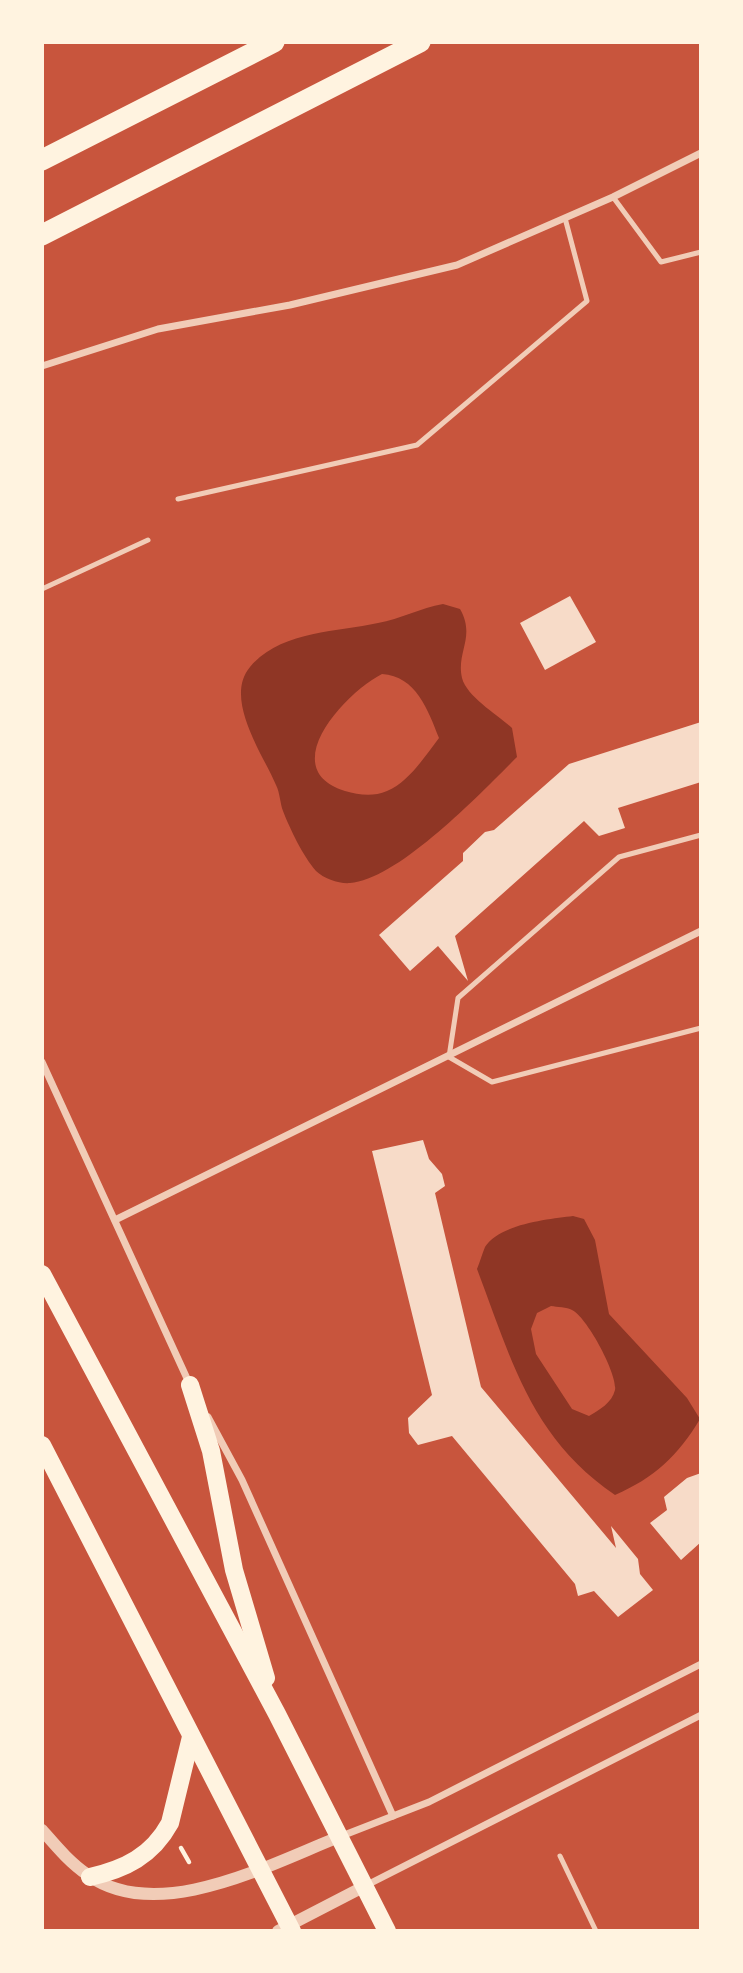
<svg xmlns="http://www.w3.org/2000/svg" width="743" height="1973" viewBox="0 0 743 1973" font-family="'Roboto Serif',serif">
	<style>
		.water { fill: #8f3625; fill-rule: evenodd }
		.building { fill: #f7dbc8 }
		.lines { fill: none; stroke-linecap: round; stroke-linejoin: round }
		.path { stroke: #fff3e0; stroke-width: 4.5 }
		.service { stroke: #f1ccb7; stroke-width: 5 }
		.minor { stroke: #f1ccb7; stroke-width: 7 }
		.tertiary { stroke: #f1ccb7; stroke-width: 12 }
		.primary { stroke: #fff3e0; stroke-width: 18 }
		.motorway { stroke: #fff3e0; stroke-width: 21 }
	</style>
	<rect width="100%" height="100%" fill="#c8553d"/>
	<g class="water">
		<path d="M 443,604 L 460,609 C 476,637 456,652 462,678 C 467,697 498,715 512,728 L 517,757 C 482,792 398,880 350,883 C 340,884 324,879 316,871 C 303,856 290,829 283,811 C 280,803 280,793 276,785 C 264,756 223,699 250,667 C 280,631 336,632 378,623 C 400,619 421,608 443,604 ZM 382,674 C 416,676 428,710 439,738 C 425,756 409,782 387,791 C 373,797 359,795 345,791 C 274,769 346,692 382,674 Z"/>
		<path d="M 573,1216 L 584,1219 L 595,1240 L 609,1314 L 687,1398 L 700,1419 C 678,1456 654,1478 615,1495 C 530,1437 511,1358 477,1269 C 480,1262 482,1254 485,1247 C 499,1224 549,1219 573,1216 ZM 551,1306 C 557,1307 567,1307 572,1310 C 587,1317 618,1375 615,1390 C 612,1403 599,1410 589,1416 L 572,1409 L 536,1354 L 531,1329 L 537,1313 Z"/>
	</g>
	<g class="building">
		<polygon points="570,596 596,642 545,670 520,623"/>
		<polygon points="701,722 701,782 618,808 625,828 599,836 584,821 455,936 468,981 438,946 410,971 379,935 463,861 463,853 485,832 494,830 569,764"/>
		<polygon points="423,1140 429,1159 442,1174 445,1186 435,1193 481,1387 616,1548 611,1526 638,1559 640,1574 653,1590 618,1617 594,1591 578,1596 575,1584 452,1436 418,1445 409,1433 408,1418 432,1395 372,1151"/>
		<polygon points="701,1473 701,1542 681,1560 650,1523 667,1510 664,1497 687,1478"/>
	</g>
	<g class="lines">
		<polyline class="path" points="181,1848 189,1862"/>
		<g class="service">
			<polyline points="613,197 661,262 701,252"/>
			<polyline points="178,499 417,445 587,301 565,218"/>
			<polyline points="42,589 148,540"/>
			<polyline points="701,835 619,857 458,998 449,1057 492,1082 701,1028"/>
			<polyline points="560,1856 596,1931"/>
		</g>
		<g class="minor">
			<polyline points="42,366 158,329 290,305 457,265 613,197 701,153"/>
			<polyline points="42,1062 190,1385"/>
			<polyline points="115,1220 701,931"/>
			<polyline points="208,1417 242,1480 393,1816"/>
			<polyline points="339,1837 429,1802 701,1664"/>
			<polyline points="365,1886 701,1715"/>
		</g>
		<g class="tertiary">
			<path d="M 42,1830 C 56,1846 70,1863 88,1875 C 158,1925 270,1864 339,1837"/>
			<polyline points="278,1931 365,1886"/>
		</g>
		<g class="primary">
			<polyline points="42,1274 277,1714 387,1931"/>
			<polyline points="190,1385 211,1451 234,1570 266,1678"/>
			<polyline points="42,1445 292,1931"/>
			<path d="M 90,1877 C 125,1869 152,1856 170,1823 L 191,1737"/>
		</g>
		<g class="motorway">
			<polyline points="42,160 274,42"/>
			<polyline points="42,235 420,42"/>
		</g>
	</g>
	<rect width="743" height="1973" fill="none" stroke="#fff3e0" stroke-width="88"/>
</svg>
